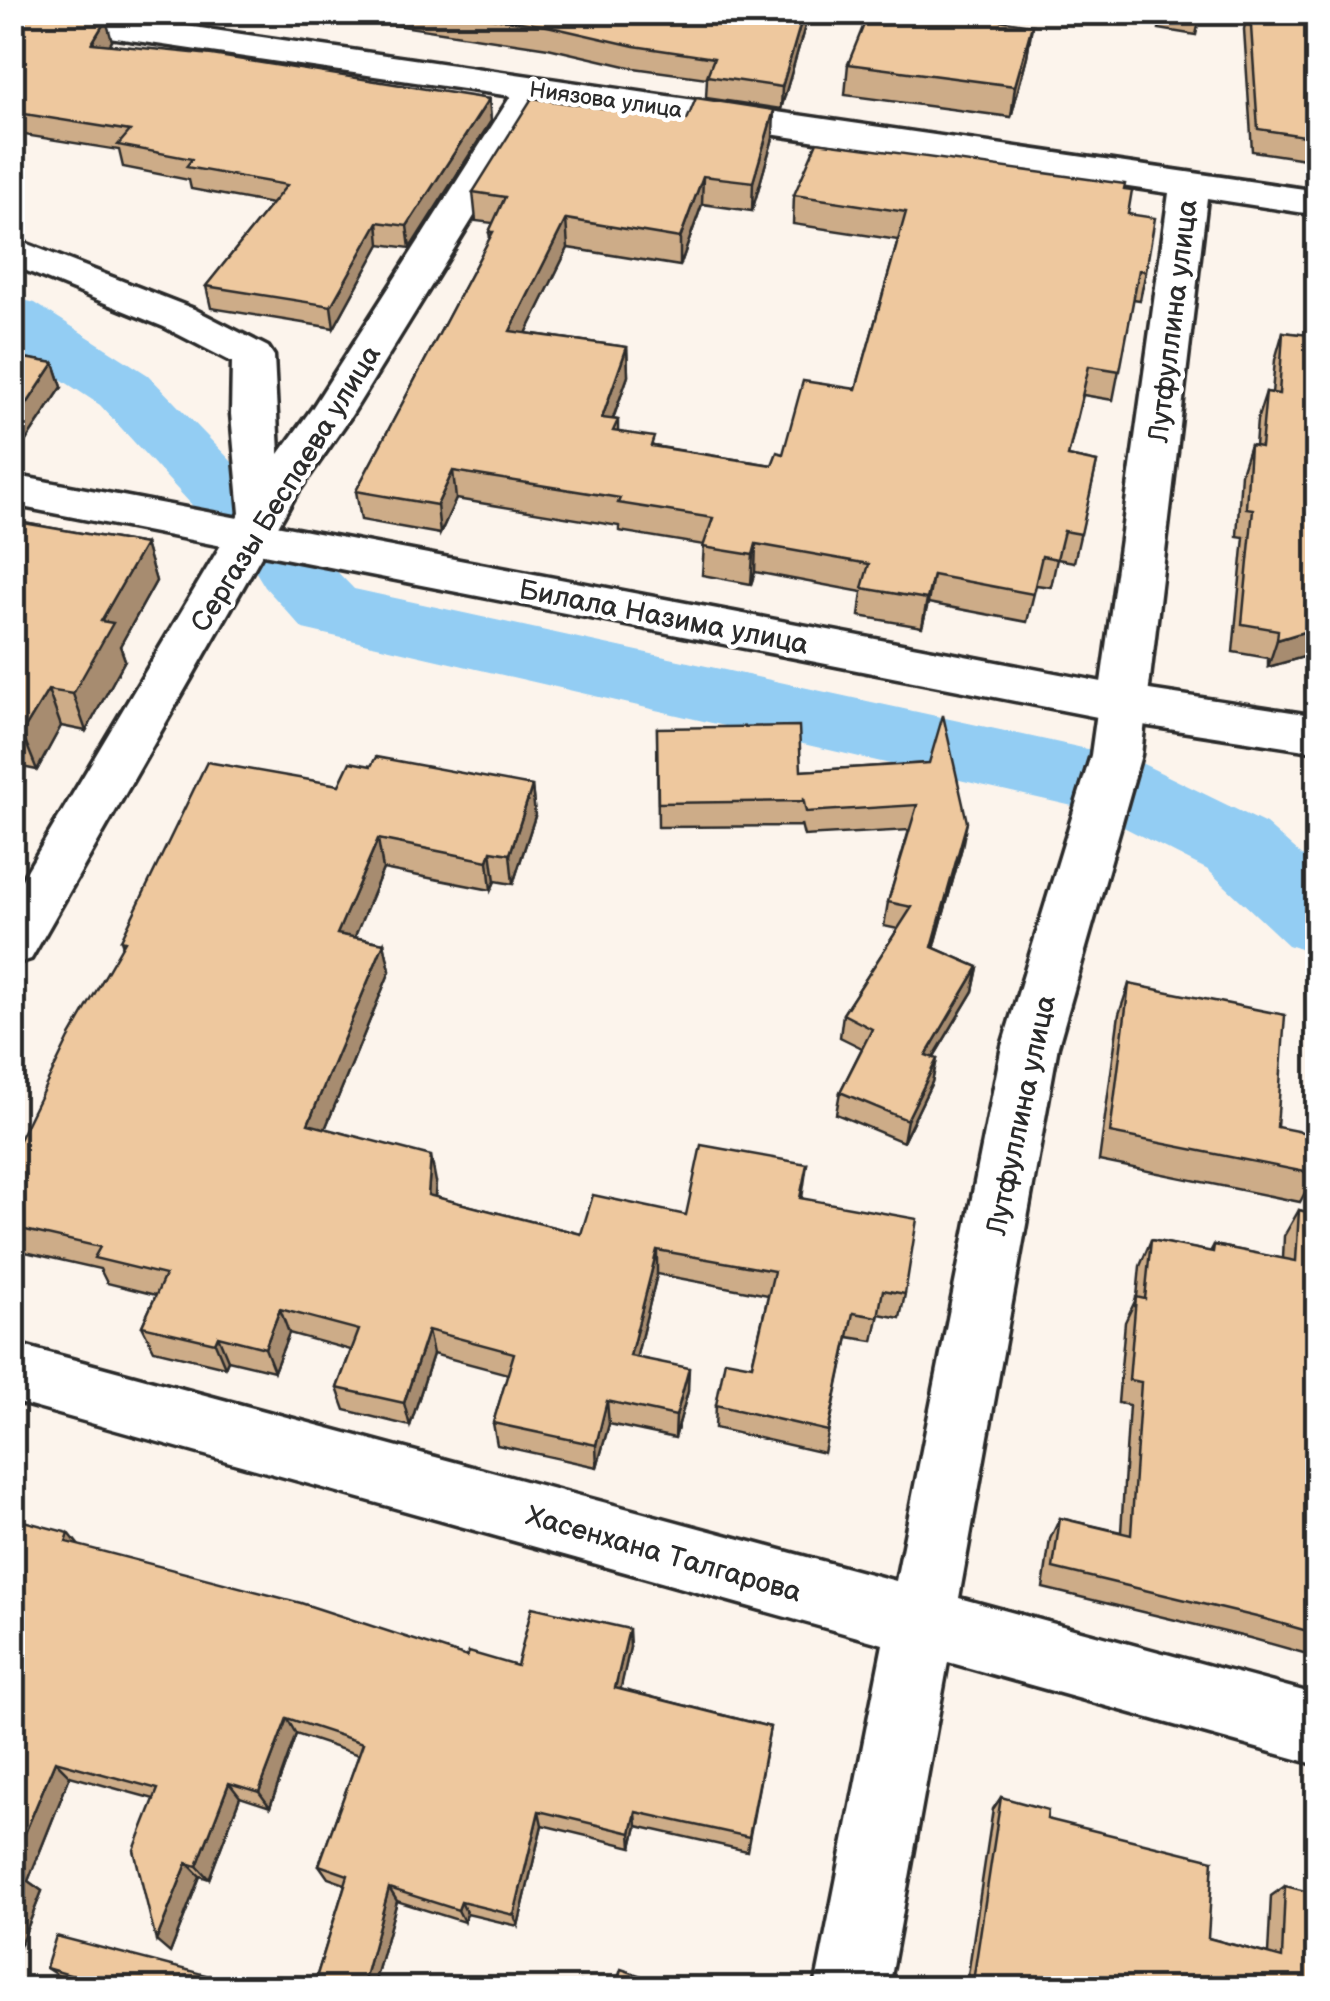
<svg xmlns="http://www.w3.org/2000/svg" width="1330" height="2001" viewBox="0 0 1330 2001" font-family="'Balsamiq Sans',sans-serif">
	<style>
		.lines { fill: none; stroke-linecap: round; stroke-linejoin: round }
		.river { fill: #93cdf3; fill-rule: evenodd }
		.street-casing { stroke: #2b2b2b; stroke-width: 7 }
		.secondary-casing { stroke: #2b2b2b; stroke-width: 7 }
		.street { fill: #fff; fill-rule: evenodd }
		.secondary { fill: #fff; fill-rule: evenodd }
		.wall { fill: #cdac88; stroke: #2b2b2b; stroke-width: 2.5 }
		.shaded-wall { fill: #a78c6f; stroke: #2b2b2b; stroke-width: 2.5 }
		.building { fill: #eec89e; stroke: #2b2b2b; stroke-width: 2.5 }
		.labels { text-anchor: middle; stroke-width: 9; stroke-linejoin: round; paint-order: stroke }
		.far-street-label { font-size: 22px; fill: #2b2b2b; stroke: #fff }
		.street-label { font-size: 28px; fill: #2b2b2b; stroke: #fff }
	</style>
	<rect width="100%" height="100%" fill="#fcf4ec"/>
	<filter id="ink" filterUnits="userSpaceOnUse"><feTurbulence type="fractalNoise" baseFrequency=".01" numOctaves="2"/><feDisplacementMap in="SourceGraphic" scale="20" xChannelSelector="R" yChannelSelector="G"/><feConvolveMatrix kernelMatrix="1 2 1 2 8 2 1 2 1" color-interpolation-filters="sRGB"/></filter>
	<g filter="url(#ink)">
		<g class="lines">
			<g class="river">
				<polygon points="12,297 35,303 148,375 263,494 274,511 263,528 238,535 213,528 100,405 12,347"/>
				<polygon points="291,543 317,551 354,589 1110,754 1139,762 1266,824 1318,870 1318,955 1288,945 1208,870 1090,810 303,629 265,587 254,569 265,551"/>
			</g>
			<defs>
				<polygon id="street" points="12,12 90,12 1318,191 1318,215 1207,198 1141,755 1058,1046 959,1598 1318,1695 1318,1765 948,1662 889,1988 815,1988 883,1644 12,1401 12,1343 896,1581 1002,1046 1091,755 1169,193 545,101 351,416 294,498 31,959 12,965 12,896 240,513 231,414 232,362 164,327 12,265 12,238 194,309 268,347 274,356 279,454 313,407 511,96 14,23"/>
				<polygon id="secondary" points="12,475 1123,686 1318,716 1318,752 1123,722 12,505"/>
			</defs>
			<use href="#street" class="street-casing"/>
			<use href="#secondary" class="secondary-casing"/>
			<use href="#street" class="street"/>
			<use href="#secondary" class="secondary"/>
		</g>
		<g class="wall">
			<polygon points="12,12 112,41 109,45 489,99 491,121 410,248 380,244 334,328 211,308 206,286 272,204 191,189 189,180 123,167 119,150 12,133"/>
			<polygon points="309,12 809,12 781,109 706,98 707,78 634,68 548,48"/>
			<polygon points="1023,12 1092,12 1089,22"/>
			<polygon points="1114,12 1201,12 1196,35 1159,29 1161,18"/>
			<polygon points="1248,12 1283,12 1303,16 1303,12 1318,12 1318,161 1252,151 1244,29"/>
			<polygon points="1032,25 1027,56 1011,117 845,95 848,64"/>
			<polygon points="773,138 752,211 702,204 680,266 568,248 526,333 627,347 628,376 613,419 618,420 618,432 654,446 772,465 783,454 856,389 898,240 793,224 794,195 1124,189 1128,214 1146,271 1140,300 1133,299 1113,400 1083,395 1068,456 1097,462 1074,562 1057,559 1051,587 1036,585 1027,622 928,603 922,627 859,616 862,592 755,572 751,584 702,575 704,545 619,531 619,526 456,499 440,534 361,520 356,491 490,238 489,232 493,223 476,221 473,192"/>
			<polygon points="1318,240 1318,654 1308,652 1307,656 1268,667 1268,658 1233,652 1244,537 1237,536 1241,473 1250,445 1255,446 1257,420 1266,392 1272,393 1275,360 1283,332 1305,335 1314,252"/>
			<polygon points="12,356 54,363 62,387 23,445 12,443"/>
			<polygon points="12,521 145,544 156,581 120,646 125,660 86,731 61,726 37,770 12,765"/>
			<polygon points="657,728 801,771 929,763 962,847 934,948 978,967 973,991 933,1058 937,1059 932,1082 903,1142 836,1114 840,1092 862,1048 840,1037 843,1014 898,929 884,926 888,902 909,830 804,836 801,824 801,826 658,827"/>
			<polygon points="371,766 532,786 535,816 513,884 495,881 491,890 383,869 354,937 384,943 390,971 325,1129 436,1182 435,1197 581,1234 686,1215 807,1164 802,1198 905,1294 900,1318 879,1314 873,1341 848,1337 824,1453 715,1428 716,1405 752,1365 768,1295 657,1274 636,1358 688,1391 675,1438 609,1424 597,1467 497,1445 493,1423 508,1374 433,1354 410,1426 345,1410 337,1388 351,1350 289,1333 274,1371 228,1360 225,1367 154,1350 142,1326 156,1295 107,1283 100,1269 12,1249 12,1154 123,946 121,940 339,785"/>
			<polygon points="1129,984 1277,1127 1315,1174 1300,1202 1099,1161 1119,1014"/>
			<polygon points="1299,1210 1318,1215 1318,1657 1250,1638 1043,1588 1050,1539 1060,1518 1121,1532 1129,1405 1118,1403 1125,1322 1137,1297 1140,1266 1151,1240 1210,1252 1214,1245 1283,1259 1284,1236"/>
			<polygon points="79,1546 467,1657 517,1666 630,1647 620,1689 770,1727 747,1851 637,1826 632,1847 542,1825 518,1926 467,1914 464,1922 397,1901 373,1988 313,1988 345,1884 328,1878 319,1865 359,1755 296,1734 270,1807 240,1797 209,1879 200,1876 170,1953 154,1799 70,1776 28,1881 42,1891 12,1966"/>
			<polygon points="1001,1797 1047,1819 1208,1938 1268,1954 1271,1896 1285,1886 1318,1988 966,1988 993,1809"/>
			<polygon points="46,1968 222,1987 222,1988 96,1988 63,1979"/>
		</g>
		<g class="shaded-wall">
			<polygon points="804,12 809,12 781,109 782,87"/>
			<polygon points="106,20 112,41 97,65 92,43"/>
			<polygon points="1032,25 1027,56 1011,117 1015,86"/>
			<polygon points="489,99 491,121 410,248 407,226"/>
			<polygon points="774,110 773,138 752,211 753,182"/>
			<polygon points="703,176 702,204 680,266 680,238"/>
			<polygon points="566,219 568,248 513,360 510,331"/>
			<polygon points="378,222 380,244 334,328 331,306"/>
			<polygon points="627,347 628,376 603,446 602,418"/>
			<polygon points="54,363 62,387 23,445 15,422"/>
			<polygon points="453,471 456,499 440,534 437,505"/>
			<polygon points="145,544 156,581 120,646 125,660 86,731 73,694 101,621"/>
			<polygon points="756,544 755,572 751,584 753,555"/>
			<polygon points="933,575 928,603 922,627 927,599"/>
			<polygon points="1317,628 1307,656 1268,667 1277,640"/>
			<polygon points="48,690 61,726 37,770 22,733"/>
			<polygon points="532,786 535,816 513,884 510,854"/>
			<polygon points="967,822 962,847 928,971 932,947"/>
			<polygon points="378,839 383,869 344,963 337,934"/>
			<polygon points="491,851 495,881 491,890 488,861"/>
			<polygon points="384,943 390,971 316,1151 308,1124"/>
			<polygon points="978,967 973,991 921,1078 926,1055"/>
			<polygon points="937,1059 932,1082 903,1142 907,1120"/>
			<polygon points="431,1156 436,1182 433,1220 428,1195"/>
			<polygon points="657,1250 657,1274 631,1379 630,1356"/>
			<polygon points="280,1309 289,1333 274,1371 265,1348"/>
			<polygon points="428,1330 433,1354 410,1426 404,1403"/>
			<polygon points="218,1336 228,1360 225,1367 215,1343"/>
			<polygon points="689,1368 688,1391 675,1438 676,1416"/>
			<polygon points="607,1401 609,1424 597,1467 596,1445"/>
			<polygon points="69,1533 84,1552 66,1542"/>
			<polygon points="629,1629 630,1647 617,1705 615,1688"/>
			<polygon points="287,1718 296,1734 270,1807 259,1792"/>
			<polygon points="55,1761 70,1776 28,1881 42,1891 12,1966 12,1864"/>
			<polygon points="229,1783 240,1797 209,1879 197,1866"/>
			<polygon points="539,1811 542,1825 518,1926 514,1915"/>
			<polygon points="636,1812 637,1826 632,1847 631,1833"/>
			<polygon points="187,1863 200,1876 170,1953 156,1941"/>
			<polygon points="389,1888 397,1901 373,1988 362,1988"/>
			<polygon points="461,1902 467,1914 464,1922 458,1910"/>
			<polygon points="210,1976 222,1987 222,1988 206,1988"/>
		</g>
		<g class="building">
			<polygon points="12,12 58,12 106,20 92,43 212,55 489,99 407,226 378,222 331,306 206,286 287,185 186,167 192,159 118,145 130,131 12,112"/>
			<polygon points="452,12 804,12 782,87 707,76 714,58 634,46 547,26"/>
			<polygon points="869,12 943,12 1032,25 1015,86 848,64"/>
			<polygon points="1250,12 1283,12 1304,16 1304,12 1318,12 1318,138 1258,129"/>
			<polygon points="532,98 687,120 696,98 774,110 753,182 703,176 680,238 566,219 510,331 627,347 602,418 618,420 613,431 654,437 651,446 772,465 777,452 783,454 803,381 856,389 906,212 794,195 817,142 1125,184 1124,189 1132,190 1128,214 1155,218 1146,271 1139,270 1120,371 1089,366 1068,456 1097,462 1081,534 1064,531 1057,559 1042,556 1033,594 933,575 927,599 862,588 869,564 756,544 753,555 703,547 713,518 618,503 620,498 453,471 437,505 356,491 493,232 489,232 505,197 473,192"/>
			<polygon points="1318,267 1318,336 1311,335"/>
			<polygon points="1283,332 1318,336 1318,625 1317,628 1277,640 1278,630 1242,624 1253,509 1246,508 1250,445 1261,447 1266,392 1279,394"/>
			<polygon points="12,356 54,363 15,422 12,421"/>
			<polygon points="12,521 145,544 101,621 113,623 73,694 48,690 22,733 12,732"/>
			<polygon points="943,715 967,822 932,947 978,967 926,1055 937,1059 907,1120 840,1092 872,1029 843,1014 912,907 888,902 917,805 806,812 803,798 803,801 658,803 657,728 799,726 801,771 929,763"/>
			<polygon points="376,757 532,786 510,854 491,851 488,861 378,839 337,934 384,943 308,1124 431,1156 428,1195 581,1234 593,1195 686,1215 701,1145 807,1164 800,1198 917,1219 905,1294 883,1290 878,1317 853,1313 828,1431 716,1405 725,1360 752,1365 774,1271 657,1250 630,1356 689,1368 676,1416 607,1401 596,1445 493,1423 514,1353 428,1330 404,1403 337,1388 359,1330 280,1309 265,1348 218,1336 215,1343 142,1326 165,1275 94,1258 100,1247 12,1227 12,1154 69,1038 125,941 121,940 207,762 339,785 350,762 371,766"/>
			<polygon points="1129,984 1285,1015 1277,1127 1317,1135 1315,1174 1110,1133"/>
			<polygon points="1299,1210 1318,1215 1318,1634 1265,1619 1053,1568 1060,1518 1131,1535 1141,1382 1129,1380 1136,1297 1145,1299 1151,1240 1213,1252 1214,1245 1296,1261"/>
			<polygon points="12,1518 69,1533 66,1542 301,1603 467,1657 469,1652 517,1666 532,1607 629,1629 615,1688 770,1727 749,1837 636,1812 631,1833 539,1811 514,1915 461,1902 458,1910 389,1888 362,1988 313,1988 348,1875 319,1865 363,1743 287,1718 259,1792 229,1783 197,1866 187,1863 156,1941 134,1850 158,1789 55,1761 12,1864"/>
			<polygon points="1001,1797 1048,1810 1047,1819 1213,1860 1208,1938 1282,1958 1285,1886 1318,1894 1318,1988 972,1988"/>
			<polygon points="12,1875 25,1878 12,1910"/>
			<polygon points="56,1936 210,1976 206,1988 114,1988 46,1968"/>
			<polygon points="621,1969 662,1983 660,1988 615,1988"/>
			<polygon points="580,1982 599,1988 578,1988"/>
		</g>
	</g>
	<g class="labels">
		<g class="far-street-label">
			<text transform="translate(606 99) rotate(8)" y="8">Ниязова улица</text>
		</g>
		<g class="street-label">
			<text transform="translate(1172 321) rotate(-83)" y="10">Лутфуллина улица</text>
			<text transform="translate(285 488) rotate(-58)" y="10">Сергазы Беспаева улица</text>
			<text transform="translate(664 616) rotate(11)" y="10">Билала Назима улица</text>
			<text transform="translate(1020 1115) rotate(-78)" y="10">Лутфуллина улица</text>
			<text transform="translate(664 1553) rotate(16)" y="10">Хасенхана Талгарова</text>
		</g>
	</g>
	<rect width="1330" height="2001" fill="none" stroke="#fff" stroke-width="50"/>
	<rect x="25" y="25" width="1280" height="1951" fill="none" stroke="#2b2b2b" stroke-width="4" filter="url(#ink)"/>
</svg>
